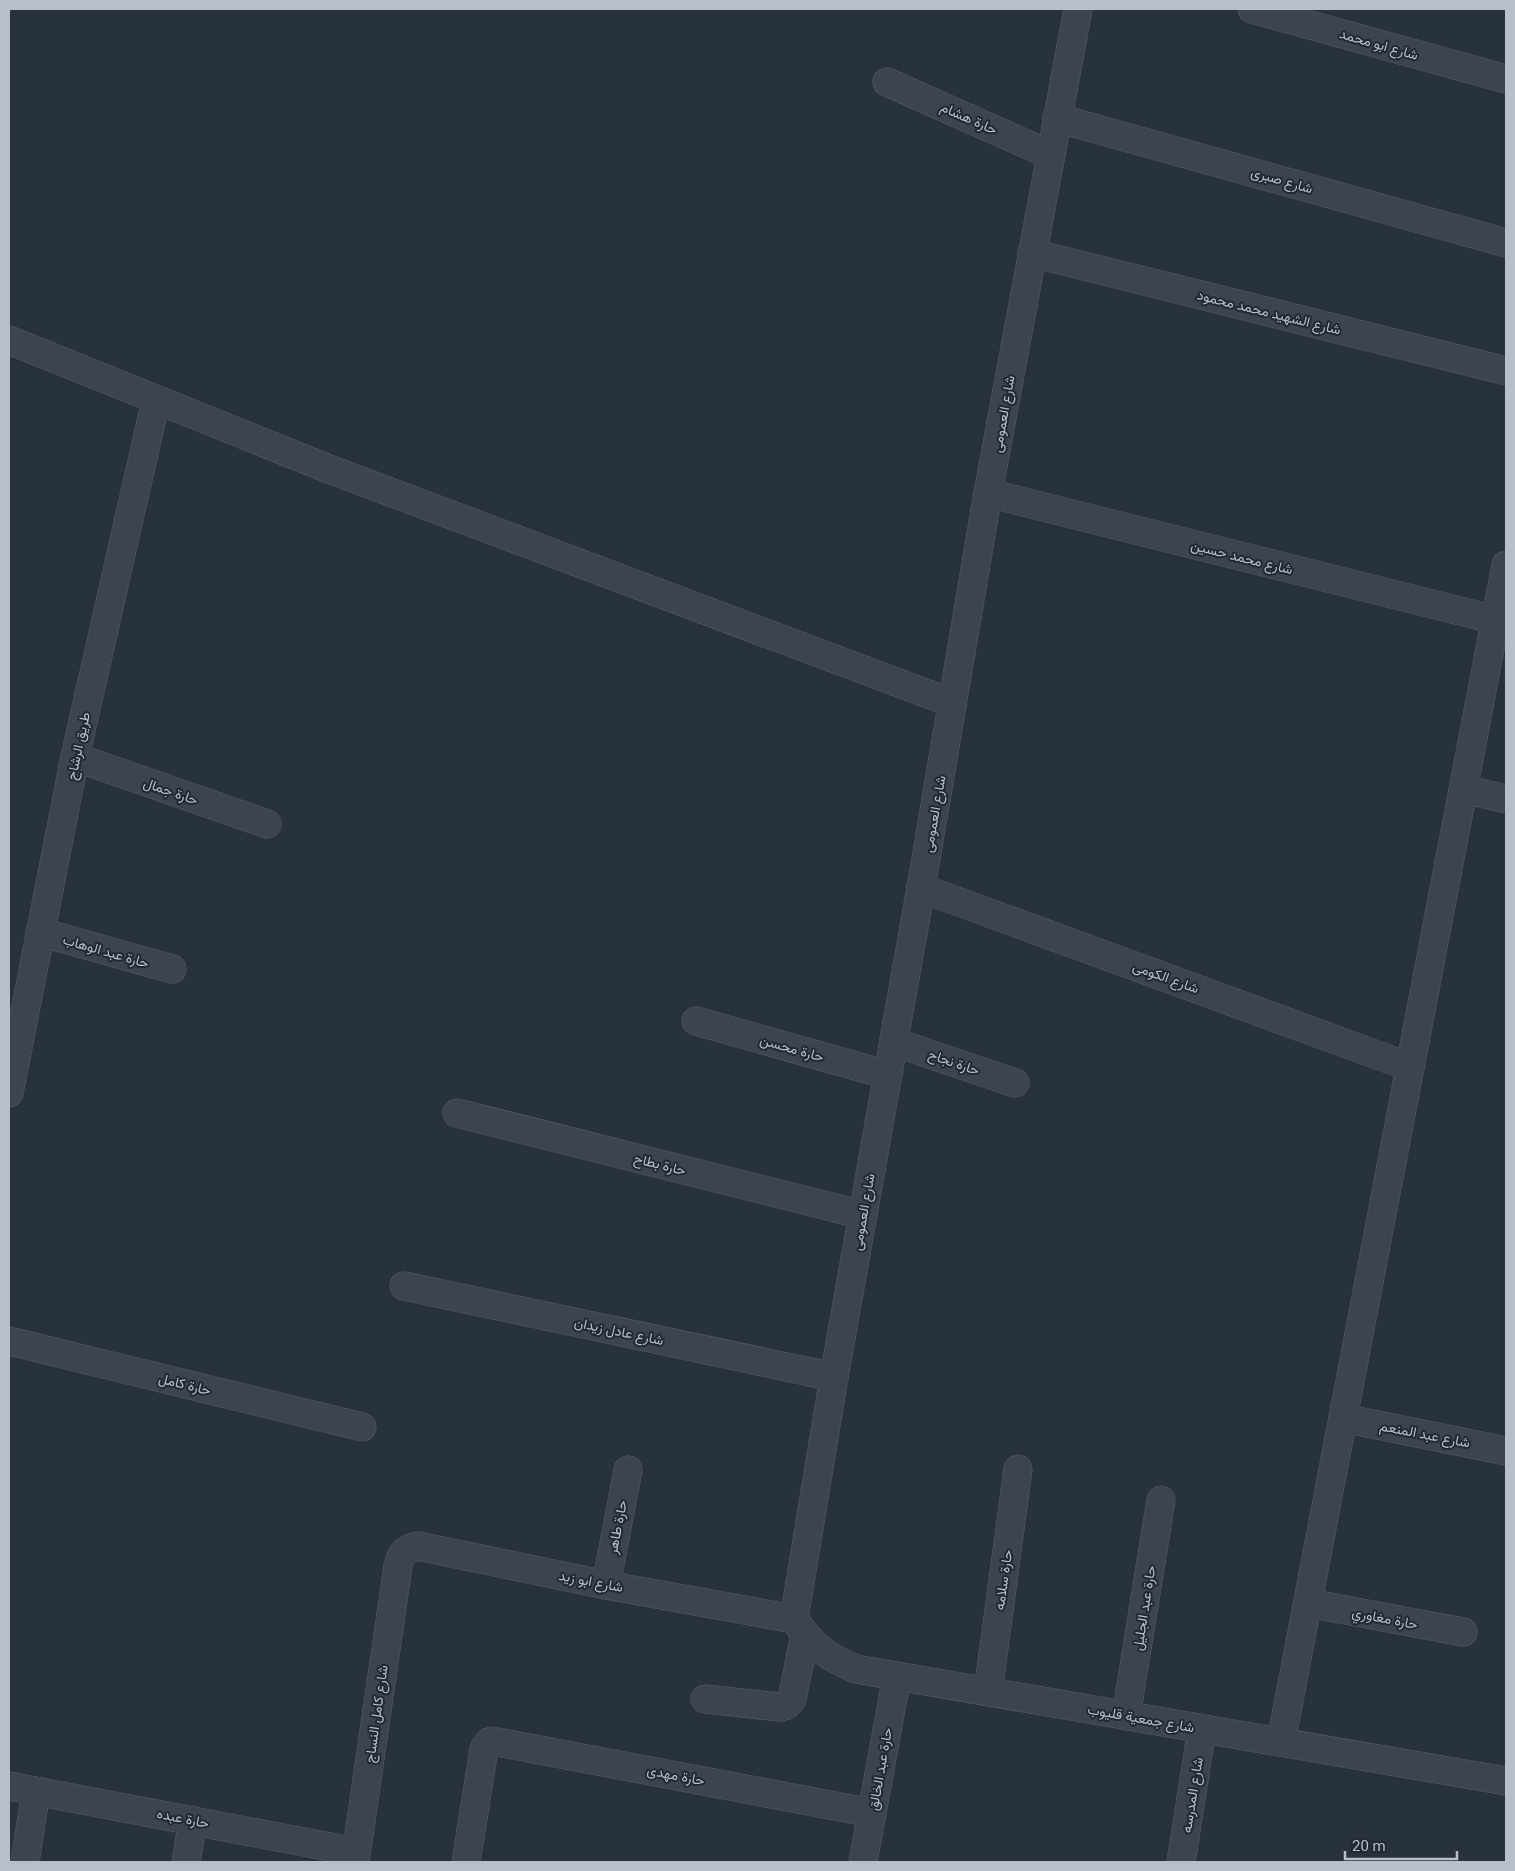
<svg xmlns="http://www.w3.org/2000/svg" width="1515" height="1871" viewBox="0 0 1515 1871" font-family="Roboto,Vazirmatn,sans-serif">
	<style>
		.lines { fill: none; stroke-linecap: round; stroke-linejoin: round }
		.minor-casing { stroke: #575f68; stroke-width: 29 }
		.minor { stroke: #3c444d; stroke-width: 28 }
		.labels { text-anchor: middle; stroke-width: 4; stroke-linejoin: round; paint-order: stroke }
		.street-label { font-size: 14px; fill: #b8bfc8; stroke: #212933 }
	</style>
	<rect width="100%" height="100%" fill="#28323d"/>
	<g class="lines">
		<defs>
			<g id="minor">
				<polyline points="1252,9 1506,79"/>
				<polyline points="887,82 1051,155"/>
				<polyline points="1057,118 1506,243"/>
				<polyline points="1032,253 1506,371"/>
				<polyline points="9,340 329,469 952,703"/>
				<polyline points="988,493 1496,620"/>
				<polyline points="75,757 267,824"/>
				<polyline points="1464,789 1506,799"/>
				<polyline points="921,888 1410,1067"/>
				<polyline points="40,932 172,969"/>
				<polyline points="696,1021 888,1075"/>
				<polyline points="894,1042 1015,1083"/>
				<polyline points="9,1093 75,757 156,400"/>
				<polyline points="457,1113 863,1215"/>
				<polyline points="404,1286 834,1377"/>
				<polyline points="9,1341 362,1427"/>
				<polyline points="1343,1418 1506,1451"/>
				<polyline points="606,1585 628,1470"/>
				<polyline points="1308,1603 1463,1632"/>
				<polyline points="794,1619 834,1377 921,888 988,493 1078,9"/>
				<path d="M 794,1619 C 813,1646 826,1657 856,1669 L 1506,1781"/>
				<polyline points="988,1692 1018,1469"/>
				<polyline points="705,1699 780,1707 787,1705 792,1699 805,1635"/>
				<polyline points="1126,1716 1161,1500"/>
				<polyline points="1281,1742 1506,565"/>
				<polyline points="9,1786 356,1852"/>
				<polyline points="25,1862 36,1791"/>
				<polyline points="186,1862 193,1820"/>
				<path d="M 355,1862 L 398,1566 C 401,1553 405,1549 418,1546 L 606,1585 L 794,1619"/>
				<polyline points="466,1862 484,1749 489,1742 492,1741 872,1813"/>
				<polyline points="863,1862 897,1676"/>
				<polyline points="1181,1862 1202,1729"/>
			</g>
		</defs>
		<use href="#minor" class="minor-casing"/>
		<use href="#minor" class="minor"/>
	</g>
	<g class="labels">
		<g class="street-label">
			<text transform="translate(1379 44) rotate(16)" y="5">شارع ابو محمد</text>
			<text transform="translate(969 118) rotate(24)" y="5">حارة هشام</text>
			<text transform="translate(1282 180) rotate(16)" y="5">شارع صبرى</text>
			<text transform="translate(1269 312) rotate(14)" y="5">شارع الشهيد محمد محمود</text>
			<text transform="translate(1003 414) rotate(-80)" y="5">شارع العمومى</text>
			<text transform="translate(1242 557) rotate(14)" y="5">شارع محمد حسين</text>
			<text transform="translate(78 746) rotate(-78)" y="5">طريق الرشاح</text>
			<text transform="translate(171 791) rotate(19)" y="5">حارة جمال</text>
			<text transform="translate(934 814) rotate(-80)" y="5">شارع العمومى</text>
			<text transform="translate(106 951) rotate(16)" y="5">حارة عبد الوهاب</text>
			<text transform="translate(1166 977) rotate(20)" y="5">شارع الكومى</text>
			<text transform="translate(792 1048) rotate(16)" y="5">حارة محسن</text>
			<text transform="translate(954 1062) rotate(19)" y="5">حارة نجاح</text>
			<text transform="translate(660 1164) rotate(14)" y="5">حارة بطاح</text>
			<text transform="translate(863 1212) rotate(-80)" y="5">شارع العمومى</text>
			<text transform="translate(619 1331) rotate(12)" y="5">شارع عادل زيدان</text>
			<text transform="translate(185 1384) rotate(14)" y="5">حارة كامل</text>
			<text transform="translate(1425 1434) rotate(11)" y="5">شارع عبد المنعم</text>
			<text transform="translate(617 1527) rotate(-79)" y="5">حارة طاهر</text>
			<text transform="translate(1003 1580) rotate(-82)" y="5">حارة سلامه</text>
			<text transform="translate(591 1581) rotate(11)" y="5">شارع ابو زيد</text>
			<text transform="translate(1144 1608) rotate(-81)" y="5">حارة عبد الجليل</text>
			<text transform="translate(1385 1618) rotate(11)" y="5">حارة مغاوري</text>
			<text transform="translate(376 1714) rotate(-82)" y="5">شارع كامل النساج</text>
			<text transform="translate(1141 1718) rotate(10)" y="5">شارع جمعية قليوب</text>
			<text transform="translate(880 1769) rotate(-80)" y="5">حارة عبد الخالق</text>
			<text transform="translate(676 1775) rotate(11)" y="5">حارة مهدى</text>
			<text transform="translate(1192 1795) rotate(-81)" y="5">شارع المدرسه</text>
			<text transform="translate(183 1818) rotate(11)" y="5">حارة عبده</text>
		</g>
	</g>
	<rect width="1515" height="1871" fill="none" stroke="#b8bfc8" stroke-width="20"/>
	<path d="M1345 1851v8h112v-8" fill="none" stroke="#b8bfc8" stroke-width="2.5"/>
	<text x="1352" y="1851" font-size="15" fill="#b8bfc8" stroke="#212933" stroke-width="4" paint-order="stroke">20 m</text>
</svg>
